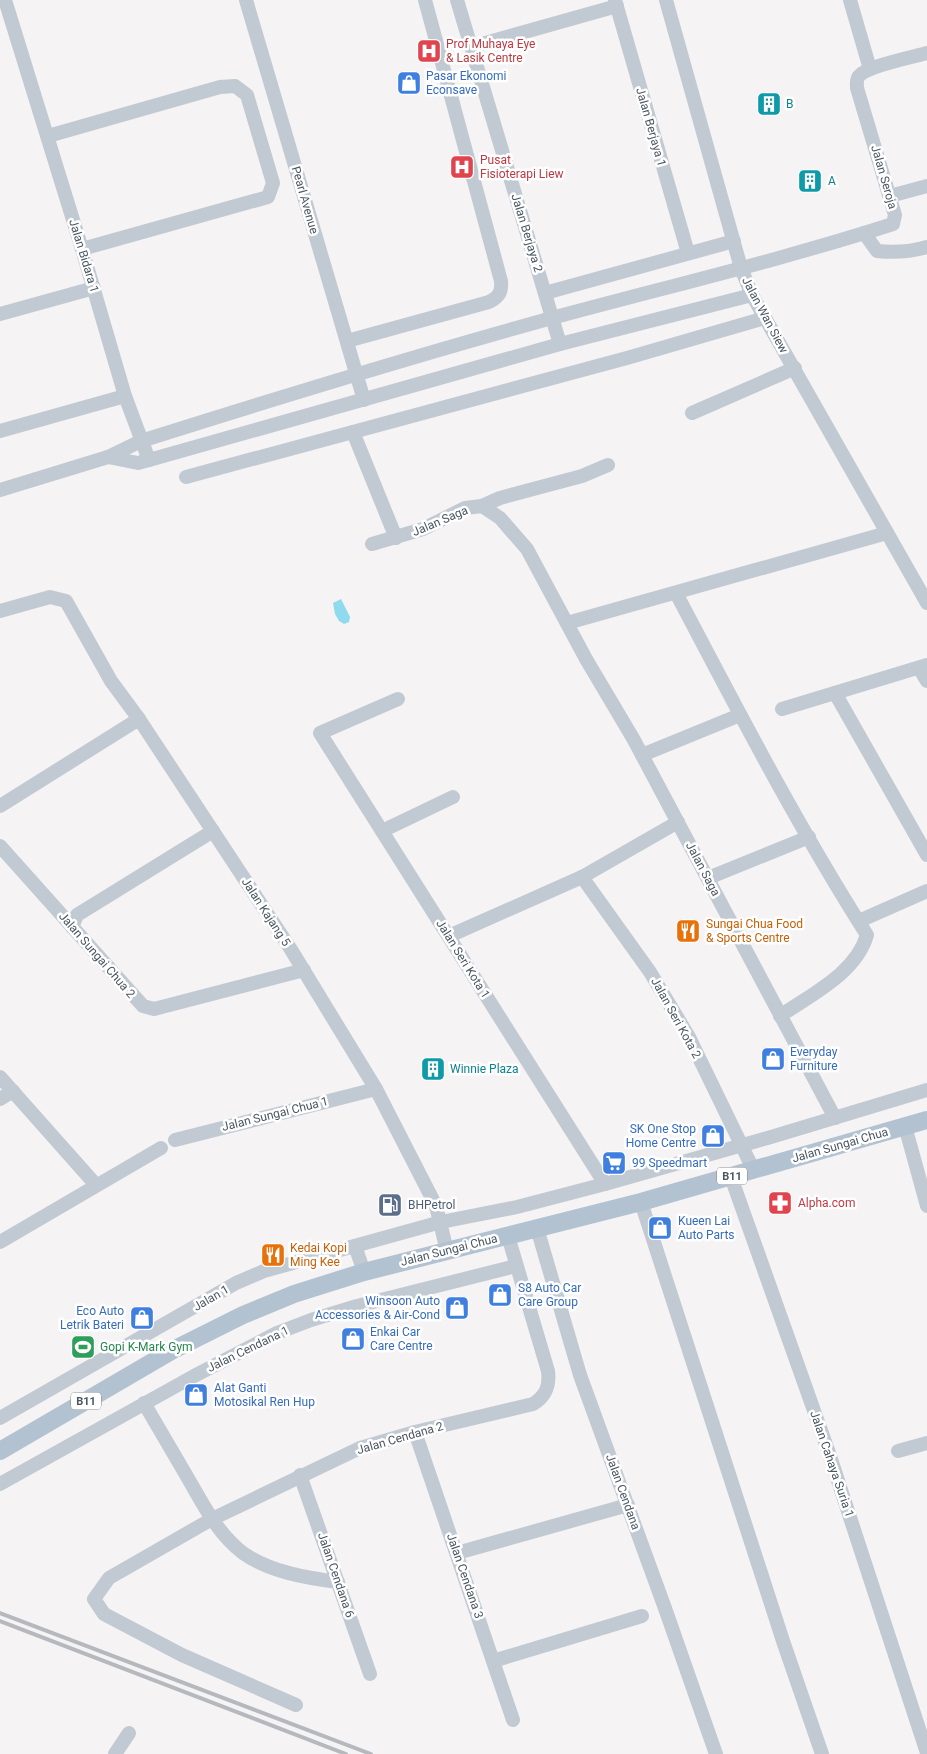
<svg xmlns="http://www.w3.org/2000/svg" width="927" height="1754" viewBox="0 0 927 1754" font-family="Roboto,sans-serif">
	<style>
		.water { fill: #90daee }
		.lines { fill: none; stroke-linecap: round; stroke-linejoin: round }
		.minor { stroke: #c1cad2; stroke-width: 14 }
		.major { stroke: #b3c2d1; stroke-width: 18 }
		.rail { stroke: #b5b8bd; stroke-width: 4 }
		.labels { text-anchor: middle; stroke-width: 5; stroke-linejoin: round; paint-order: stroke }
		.shield { fill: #fff; stroke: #808990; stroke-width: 1 }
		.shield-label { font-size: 11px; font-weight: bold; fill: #4a5661 }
		.health-label { font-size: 12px; fill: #be3a42; stroke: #fff; text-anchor: start }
		.shop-label { font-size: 12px; fill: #366cbe; stroke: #fff; text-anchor: start }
		.culture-label { font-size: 12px; fill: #0d838f; stroke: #fff; text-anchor: start }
		.street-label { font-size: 12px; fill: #4a5661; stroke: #fff }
		.food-label { font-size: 12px; fill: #c56008; stroke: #fff; text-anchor: start }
		.service-label { font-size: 12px; fill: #4e5e75; stroke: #fff; text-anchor: start }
		.leisure-label { font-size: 12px; fill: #27864d; stroke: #fff; text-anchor: start }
	</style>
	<rect width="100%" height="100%" fill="#f5f3f3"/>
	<polygon class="water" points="341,599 350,617 349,622 344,624 339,621 335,614 333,603"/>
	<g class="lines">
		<g class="minor">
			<polyline points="5,0 82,249 125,396 149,460"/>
			<polyline points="246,0 364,400"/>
			<polyline points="457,0 560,344"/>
			<polyline points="615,0 688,253"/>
			<polyline points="666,0 741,268 752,295 927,603"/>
			<polyline points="850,0 870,69"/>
			<polyline points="471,47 617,6"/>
			<polyline points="48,136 220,87 235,86 247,95 273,183 268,197 82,249"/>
			<polyline points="890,196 927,186"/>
			<path d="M 864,233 L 877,251 C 895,253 910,252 927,247"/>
			<polyline points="545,293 734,241"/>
			<polyline points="0,314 94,288"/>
			<path d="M 347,341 L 489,302 C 499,297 502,292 501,281 L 425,0"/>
			<polyline points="692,413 795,368"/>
			<polyline points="0,431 125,396"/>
			<polyline points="353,432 396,538"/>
			<polyline points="108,457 138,463 149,460 560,344 752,295"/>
			<polyline points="186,477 627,358 765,318"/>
			<path d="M 0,490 L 108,457 L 141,441 C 277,398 414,356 552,318 C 666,287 781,260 893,224 L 895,215 L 857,88 C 857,84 856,79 859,76 C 867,66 913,57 927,53"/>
			<polyline points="482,506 500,498 582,476 608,465"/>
			<polyline points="372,544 423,529 465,508 482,506 500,518 527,549 586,659 634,740 835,1118"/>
			<path d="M 676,593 C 737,709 797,825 867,935 C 856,973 812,994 780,1016"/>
			<polyline points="0,611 50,597 66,601 111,681 139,719 290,948 376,1089 436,1206 447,1251"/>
			<polyline points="567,623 887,533"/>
			<polyline points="919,668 927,681"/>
			<polyline points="835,693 927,855"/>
			<polyline points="398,699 320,733 605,1184"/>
			<polyline points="782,709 927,665"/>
			<polyline points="642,755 740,715"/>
			<polyline points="0,806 139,719"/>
			<polyline points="382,831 453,797"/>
			<polyline points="0,846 143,1006 154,1009 304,970"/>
			<polyline points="582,877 650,972 689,1037 753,1169"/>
			<polyline points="708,878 809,837"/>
			<polyline points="859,921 927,891"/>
			<polyline points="72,927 77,915 213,831"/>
			<polyline points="449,936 582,877 678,822"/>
			<polyline points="0,1077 96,1185"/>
			<polyline points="0,1099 13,1091"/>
			<polyline points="905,1126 927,1206"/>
			<polyline points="175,1140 376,1089"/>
			<polyline points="731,1177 828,1450 927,1753"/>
			<polyline points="641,1202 783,1641 822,1754"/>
			<polyline points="537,1228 580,1375 666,1611 716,1754"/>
			<polyline points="0,1242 161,1148"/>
			<polyline points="355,1246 364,1272"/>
			<path d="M 144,1403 C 159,1429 174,1454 189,1480 C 204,1506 218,1534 243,1553 C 270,1572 307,1578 338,1582"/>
			<polyline points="0,1418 236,1283 264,1271 441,1222 517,1207 605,1184 771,1137 927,1090"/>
			<polyline points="415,1432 513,1720"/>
			<polyline points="898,1451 927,1443"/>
			<polyline points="300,1475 370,1674"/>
			<polyline points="0,1484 194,1376 277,1333 311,1320 357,1306 516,1266"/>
			<polyline points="457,1553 628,1505"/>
			<polyline points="493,1661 642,1616"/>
			<path d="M 296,1705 L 182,1655 L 104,1614 L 94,1599 L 109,1578 L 212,1519 L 360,1448 L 415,1432 L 533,1404 C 546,1396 550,1386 548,1371 L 508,1236"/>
			<polyline points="115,1754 129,1733"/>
		</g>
		<polyline class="major" points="0,1451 173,1350 243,1315 294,1294 364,1272 447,1251 641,1202 927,1120"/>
		<g class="rail">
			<polyline points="0,1613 371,1754"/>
			<polyline points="0,1621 346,1754"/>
		</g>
	</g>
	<defs>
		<symbol id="hospital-square" viewBox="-11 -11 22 22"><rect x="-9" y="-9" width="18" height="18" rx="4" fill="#e0444e" stroke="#fff"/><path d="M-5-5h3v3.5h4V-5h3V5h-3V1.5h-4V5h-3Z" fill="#fff"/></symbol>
		<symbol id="shop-square" viewBox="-11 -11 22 22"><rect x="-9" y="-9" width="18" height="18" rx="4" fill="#3f7fe0" stroke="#fff"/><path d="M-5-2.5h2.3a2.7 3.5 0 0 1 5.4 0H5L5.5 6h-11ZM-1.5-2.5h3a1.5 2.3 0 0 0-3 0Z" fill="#fff"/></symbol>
		<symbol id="building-square" viewBox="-11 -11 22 22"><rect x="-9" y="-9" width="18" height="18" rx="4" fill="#0f9aa8" stroke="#fff"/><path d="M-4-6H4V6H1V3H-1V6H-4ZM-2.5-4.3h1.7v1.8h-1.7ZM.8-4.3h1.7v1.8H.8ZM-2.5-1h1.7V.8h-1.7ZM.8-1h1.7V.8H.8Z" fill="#fff"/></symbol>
		<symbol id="restaurant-square" viewBox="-11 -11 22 22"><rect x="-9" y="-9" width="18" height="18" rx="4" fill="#e8710a" stroke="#fff"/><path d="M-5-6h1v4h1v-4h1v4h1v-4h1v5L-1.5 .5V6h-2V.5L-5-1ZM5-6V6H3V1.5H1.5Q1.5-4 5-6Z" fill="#fff"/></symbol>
		<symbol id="supermarket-square" viewBox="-11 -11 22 22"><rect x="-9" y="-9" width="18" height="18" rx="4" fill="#3f7fe0" stroke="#fff"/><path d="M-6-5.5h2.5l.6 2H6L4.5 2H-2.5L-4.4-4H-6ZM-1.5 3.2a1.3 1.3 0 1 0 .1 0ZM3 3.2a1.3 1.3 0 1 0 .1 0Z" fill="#fff"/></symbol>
		<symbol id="pharmacy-square" viewBox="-11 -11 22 22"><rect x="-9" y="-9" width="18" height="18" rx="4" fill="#e0444e" stroke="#fff"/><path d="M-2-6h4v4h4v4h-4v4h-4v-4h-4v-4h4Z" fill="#fff"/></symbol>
		<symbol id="fuel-square" viewBox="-11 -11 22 22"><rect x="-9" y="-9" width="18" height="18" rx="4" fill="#5c6f8a" stroke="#fff"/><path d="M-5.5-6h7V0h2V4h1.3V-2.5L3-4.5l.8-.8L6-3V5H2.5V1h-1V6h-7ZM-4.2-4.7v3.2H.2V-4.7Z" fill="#fff"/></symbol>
		<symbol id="stadium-square" viewBox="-11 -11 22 22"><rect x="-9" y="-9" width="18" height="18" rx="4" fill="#2e9e5b" stroke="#fff"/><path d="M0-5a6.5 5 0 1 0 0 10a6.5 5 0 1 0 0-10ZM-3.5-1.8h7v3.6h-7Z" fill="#fff"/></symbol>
	</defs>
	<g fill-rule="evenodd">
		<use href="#hospital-square" x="415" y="37" width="28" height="28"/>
		<use href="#shop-square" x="395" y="69" width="28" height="28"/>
		<use href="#building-square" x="755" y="90" width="28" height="28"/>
		<use href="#hospital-square" x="448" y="153" width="28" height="28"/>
		<use href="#building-square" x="796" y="167" width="28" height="28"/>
		<use href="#restaurant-square" x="674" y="917" width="28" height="28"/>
		<use href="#shop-square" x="759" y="1045" width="28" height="28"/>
		<use href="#building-square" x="419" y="1055" width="28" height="28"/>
		<use href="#shop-square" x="699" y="1122" width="28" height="28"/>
		<use href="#supermarket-square" x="600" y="1149" width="28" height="28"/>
		<use href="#pharmacy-square" x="766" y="1189" width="28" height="28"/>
		<use href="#fuel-square" x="376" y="1191" width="28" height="28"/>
		<use href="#shop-square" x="646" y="1214" width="28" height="28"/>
		<use href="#restaurant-square" x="259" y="1241" width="28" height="28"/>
		<use href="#shop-square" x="486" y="1281" width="28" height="28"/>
		<use href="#shop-square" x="443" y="1294" width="28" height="28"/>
		<use href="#shop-square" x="128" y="1304" width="28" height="28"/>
		<use href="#shop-square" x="339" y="1325" width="28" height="28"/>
		<use href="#stadium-square" x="69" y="1333" width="28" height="28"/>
		<use href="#shop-square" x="182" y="1381" width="28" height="28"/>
	</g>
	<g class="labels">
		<g class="shield">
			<rect x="717" y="1167.5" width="30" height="17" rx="4"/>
			<rect x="71" y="1392.5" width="30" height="17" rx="4"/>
		</g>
		<g class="shield-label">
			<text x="732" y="1180">B11</text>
			<text x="86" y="1405">B11</text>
		</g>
		<g class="health-label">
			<text x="446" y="48">Prof Muhaya Eye<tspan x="446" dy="14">&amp; Lasik Centre</tspan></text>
			<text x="480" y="164">Pusat<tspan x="480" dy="14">Fisioterapi Liew</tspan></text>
			<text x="798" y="1207">Alpha.com</text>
		</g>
		<g class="shop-label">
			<text x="426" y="80">Pasar Ekonomi<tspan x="426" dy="14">Econsave</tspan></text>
			<text x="790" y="1056">Everyday<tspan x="790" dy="14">Furniture</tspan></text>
			<text x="696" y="1133" text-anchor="end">SK One Stop<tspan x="696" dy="14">Home Centre</tspan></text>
			<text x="632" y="1167">99 Speedmart</text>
			<text x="678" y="1225">Kueen Lai<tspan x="678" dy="14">Auto Parts</tspan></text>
			<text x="518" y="1292">S8 Auto Car<tspan x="518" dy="14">Care Group</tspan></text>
			<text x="440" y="1305" text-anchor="end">Winsoon Auto<tspan x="440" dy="14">Accessories &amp; Air-Cond</tspan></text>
			<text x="124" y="1315" text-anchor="end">Eco Auto<tspan x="124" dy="14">Letrik Bateri</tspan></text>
			<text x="370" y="1336">Enkai Car<tspan x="370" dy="14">Care Centre</tspan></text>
			<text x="214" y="1392">Alat Ganti<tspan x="214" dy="14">Motosikal Ren Hup</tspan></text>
		</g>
		<g class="culture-label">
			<text x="786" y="108">B</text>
			<text x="828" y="185">A</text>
			<text x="450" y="1073">Winnie Plaza</text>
		</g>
		<g class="street-label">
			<text transform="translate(651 127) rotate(74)" y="4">Jalan Berjaya 1</text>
			<text transform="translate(884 177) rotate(74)" y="4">Jalan Seroja</text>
			<text transform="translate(305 200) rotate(74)" y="4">Pearl Avenue</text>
			<text transform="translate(527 233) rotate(73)" y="4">Jalan Berjaya 2</text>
			<text transform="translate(84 256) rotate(73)" y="4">Jalan Bidara 1</text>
			<text transform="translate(765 315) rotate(62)" y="4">Jalan Wan Siew</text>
			<text transform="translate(440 521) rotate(-23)" y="4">Jalan Saga</text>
			<text transform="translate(703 869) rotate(62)" y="4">Jalan Saga</text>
			<text transform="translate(266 912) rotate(57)" y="4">Jalan Kajang 5</text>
			<text transform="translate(97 955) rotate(49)" y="4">Jalan Sungai Chua 2</text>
			<text transform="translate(463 959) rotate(58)" y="4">Jalan Seri Kota 1</text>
			<text transform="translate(676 1018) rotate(61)" y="4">Jalan Seri Kota 2</text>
			<text transform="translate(275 1114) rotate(-14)" y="4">Jalan Sungai Chua 1</text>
			<text transform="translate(840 1145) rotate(-16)" y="4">Jalan Sungai Chua</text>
			<text transform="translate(449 1250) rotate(-14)" y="4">Jalan Sungai Chua</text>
			<text transform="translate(211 1298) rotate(-30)" y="4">Jalan 1</text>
			<text transform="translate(248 1349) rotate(-26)" y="4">Jalan Cendana 1</text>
			<text transform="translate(400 1438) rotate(-16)" y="4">Jalan Cendana 2</text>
			<text transform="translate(832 1464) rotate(71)" y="4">Jalan Cahaya Suria 1</text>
			<text transform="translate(623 1492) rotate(70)" y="4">Jalan Cendana</text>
			<text transform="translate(336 1575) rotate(71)" y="4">Jalan Cendana 6</text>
			<text transform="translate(465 1576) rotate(71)" y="4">Jalan Cendana 3</text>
		</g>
		<g class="food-label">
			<text x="706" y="928">Sungai Chua Food<tspan x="706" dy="14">&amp; Sports Centre</tspan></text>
			<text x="290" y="1252">Kedai Kopi<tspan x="290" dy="14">Ming Kee</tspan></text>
		</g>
		<g class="service-label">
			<text x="408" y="1209">BHPetrol</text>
		</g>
		<g class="leisure-label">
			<text x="100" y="1351">Gopi K-Mark Gym</text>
		</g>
	</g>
</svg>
